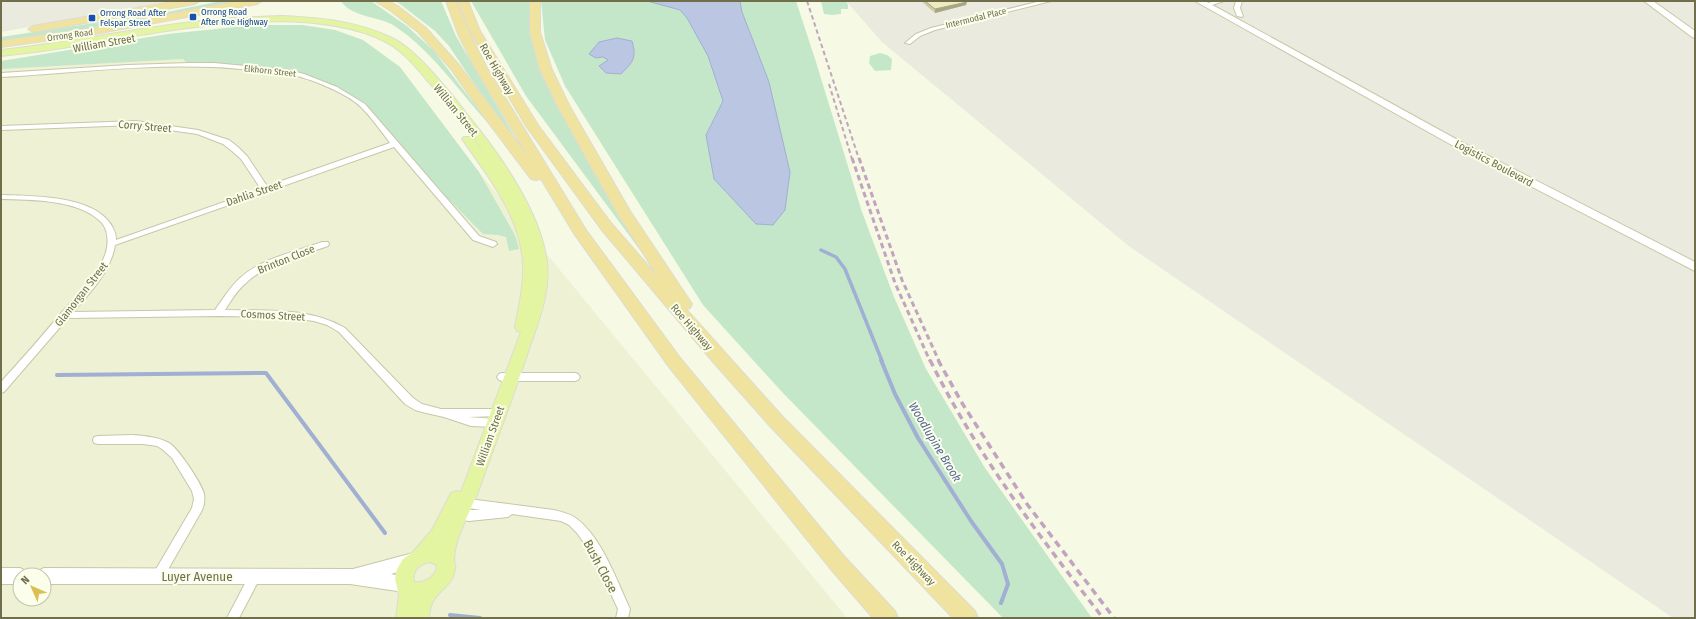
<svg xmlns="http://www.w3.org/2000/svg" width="1696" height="619" viewBox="0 0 1696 619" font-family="'Fira Sans Condensed',sans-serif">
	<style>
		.residential { fill: #eef1d3; fill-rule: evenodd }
		.industrial { fill: #eaeade }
		.green { fill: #c4e7ca }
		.water { fill: #bac6e2; stroke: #a1afd3 }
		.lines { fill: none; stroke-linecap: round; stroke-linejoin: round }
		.stream-far1 { stroke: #a1afd3; stroke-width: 3.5 }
		.stream { stroke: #a1afd3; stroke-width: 4 }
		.street-casing { stroke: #c7c7aa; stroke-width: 2 }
		.secondary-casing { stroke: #c8c8a5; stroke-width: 2 }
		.primary-casing { stroke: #dddcd4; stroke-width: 2 }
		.highway-casing { stroke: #dddcd4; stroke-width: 2 }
		.street { fill: #fff; fill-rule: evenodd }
		.secondary { fill: #fff; fill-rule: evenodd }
		.primary { fill: #e4f5a1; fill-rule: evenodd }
		.highway { fill: #f0e39f; fill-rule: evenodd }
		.rail-far2 { stroke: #c3a4c0; stroke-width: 2; stroke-dasharray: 4.5 3; stroke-linecap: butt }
		.rail-far1 { stroke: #c3a4c0; stroke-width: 3; stroke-dasharray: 5.5 3.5; stroke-linecap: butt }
		.rail { stroke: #c3a4c0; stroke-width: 3.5; stroke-dasharray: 7 5; stroke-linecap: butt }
		.wall { fill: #cdcba3 }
		.shaded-wall { fill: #a7a585 }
		.building { fill: #eeecbe; stroke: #a7a585 }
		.transit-dot { fill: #1a4fb4; stroke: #fafeea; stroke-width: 1.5 }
		.labels { text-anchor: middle; stroke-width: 4; stroke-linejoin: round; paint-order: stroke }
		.far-transit-label { font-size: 9px; fill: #164399; stroke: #fafeea; text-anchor: start }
		.far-street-label { font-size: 9px; fill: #716e4c; stroke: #fafeea }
		.street-label { font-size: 11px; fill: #716e4c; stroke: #fafeea }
		.water-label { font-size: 12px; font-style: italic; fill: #516397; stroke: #fafeea }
		.near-street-label { font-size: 13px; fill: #716e4c; stroke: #fafeea }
	</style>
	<rect width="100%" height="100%" fill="#f6fae4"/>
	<path class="residential" d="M 255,25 L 302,25 L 335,30 L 363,40 L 400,67 L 479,172 L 847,618 L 1,618 L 1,61 L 168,34 ZM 20,575 L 44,575 L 44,599 L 20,599 Z"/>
	<g class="industrial">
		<polygon points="1,1 170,1 1,32"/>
		<polygon points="846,1 1695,1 1695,618 1673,618 1130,247 882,42"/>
	</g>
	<g class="green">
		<polygon points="221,1 249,1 98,29 1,43 1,37 167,12"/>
		<path d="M 341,1 L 371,1 L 407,26 L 434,51 L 491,126 C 459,92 432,50 393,25 C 377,16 351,17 341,1 Z"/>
		<polygon points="396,1 441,1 456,36 520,146 471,79 449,46 435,31"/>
		<polygon points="471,1 529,1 531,38 537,61 551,91 574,136 660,277 526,96"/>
		<polygon points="541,1 796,1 816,62 862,212 894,297 926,369 985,468 1092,618 1003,618 782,392 703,305 565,86 545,40"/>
		<polygon points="821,1 846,1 848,5 848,9 841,9 841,14 832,15 824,14"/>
		<polygon points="255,25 302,25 335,30 363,40 400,67 479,172 515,235 519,249 509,251 506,237 498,235 483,234 395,145 363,105 335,88 289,72 189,65 183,59 1,69 1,61 168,34"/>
		<polygon points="880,53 887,55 892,59 891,70 875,71 869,63 870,56"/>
	</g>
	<g class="water">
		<polygon points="647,1 740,1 742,12 769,82 790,172 785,210 773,225 756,224 714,179 706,135 723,101 708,56 687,18 680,10"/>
		<path d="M 617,38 L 632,41 C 637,58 633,62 621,74 L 606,73 L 599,66 L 608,60 L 603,57 L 596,58 L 589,54 L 599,42 Z"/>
	</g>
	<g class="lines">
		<polyline class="stream-far1" points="821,250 836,257 845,269 882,361"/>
		<g class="stream">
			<polyline points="881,360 895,394 918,438 971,521 1002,564 1008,584 1001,603"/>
			<polyline points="57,375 266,373 385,533"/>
			<polyline points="450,615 480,618"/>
		</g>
		<defs>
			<g id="street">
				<polygon points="1041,1 1051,1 935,30 920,36 910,44 905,43 916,34 931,28"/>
				<polygon points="1214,1 1224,1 1206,7 1203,5"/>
				<polygon points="1236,1 1242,1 1240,8 1243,16 1242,17 1237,16 1234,8"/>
				<path d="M 189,63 L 214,63 L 289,70 L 304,74 L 337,87 L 365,104 L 479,236 L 496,242 L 497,244 L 493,247 L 473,240 L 394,147 L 115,245 C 111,271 90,293 73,312 L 215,310 C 223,299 230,287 240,278 C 262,258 295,252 322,242 L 328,242 L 329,244 L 328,246 C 300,256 268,262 246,283 C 237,290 231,301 225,310 C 265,311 309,307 345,328 L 413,398 L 422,404 L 441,409 L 503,409 L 504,412 L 503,415 L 499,416 L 468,417 L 495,419 L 499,420 L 500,423 L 499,426 L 495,427 L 471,426 L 444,417 L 426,413 L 415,410 L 405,404 L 339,332 L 327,325 L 314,321 L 284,317 L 218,316 L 68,318 L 4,392 L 1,393 L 1,382 C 22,359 43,335 63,311 C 77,296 98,275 105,255 C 109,245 109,229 100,221 C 77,199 31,200 1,199 L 1,195 C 33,196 97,195 113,228 C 115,232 116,235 116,240 L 261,189 L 241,159 L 232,151 L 223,144 L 197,134 L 136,125 L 1,130 L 1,126 L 136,121 L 198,130 L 229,140 L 238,147 L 247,156 L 267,186 L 390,143 C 381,131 372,118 361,107 C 347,93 309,78 289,74 C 264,72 239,68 213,67 C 143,64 71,73 1,77 L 1,73 L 128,65 Z"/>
				<polygon points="502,373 575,373 578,374 580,377 578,380 575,381 502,381 499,380 497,377 499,374"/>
				<path d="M 133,435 C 145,436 158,437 169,443 C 178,448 202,484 204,494 C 205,500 204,507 201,512 L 162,580 L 158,581 L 154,580 L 152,576 L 192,508 L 194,499 L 192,491 L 172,458 L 162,449 L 157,446 L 143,444 L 98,444 L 94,443 L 93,440 L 94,437 L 98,436 Z"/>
				<path d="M 461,498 L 554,510 C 562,512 571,514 577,519 C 602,538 617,581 630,609 L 628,618 L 616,618 L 618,609 L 603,577 L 592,554 L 577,533 L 569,525 L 561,521 L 512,514 L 508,517 L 469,521 L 451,518 L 449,515 L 451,512 L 455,510 L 481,510 L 457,506 L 456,503 L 457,500 Z"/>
				<polygon points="255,571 259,572 261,576 239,618 227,618 251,572"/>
			</g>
			<g id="secondary">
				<polygon points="1195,1 1205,1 1465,144 1695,262 1695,271 1457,148"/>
				<polygon points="1644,1 1653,1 1695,31 1695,38 1692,37"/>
				<polygon points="413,553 419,555 421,560 419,565 391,574 410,579 413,584 410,589 404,592 350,584 44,584 44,575 36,575 38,571 44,568 353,569"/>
				<polygon points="1,568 20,568 26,571 28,575 20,575 20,584 1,584"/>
			</g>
			<path id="primary" d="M 283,16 C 321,18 358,21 392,38 C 416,49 454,96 470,118 C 500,155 538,209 546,256 C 552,287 540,317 530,346 C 514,395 495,444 478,492 C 471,509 462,525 457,542 C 455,548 454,555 454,561 C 455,566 456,564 455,569 C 452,591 430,589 429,618 L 396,618 L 399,595 L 395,579 L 397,569 L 403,559 L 413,552 L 432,530 L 451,493 L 457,491 L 461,492 L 521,332 L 517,331 L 515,327 C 519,306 524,285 523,264 C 521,217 488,176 462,139 L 464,137 L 472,137 L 487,158 C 469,129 448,104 426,79 C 415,66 402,50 386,42 C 307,2 173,30 88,44 C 59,49 30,53 1,56 L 1,50 C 68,43 134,28 201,21 C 228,18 256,17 283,16 ZM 430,562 L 437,565 C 437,576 424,584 414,582 C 412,570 419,564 430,562 Z"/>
			<g id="highway">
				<polygon points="177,1 200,1 195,4 33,32 28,29 33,26"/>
				<polygon points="240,1 262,1 257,4 95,34 1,47 1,41 95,28"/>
				<polygon points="375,1 388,1 399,7 426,28 459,65 528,156 475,68 458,34 446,1 456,1 470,34 487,68 586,230 681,359 843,555 895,611 898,618 873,618 829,567 669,367 575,235 541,179 536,180 531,179 488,122 451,69 418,32 391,11"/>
				<polygon points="458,1 468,1 480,31 538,125 611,223 659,278 616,211 558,107 540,70 530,32 530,1 540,1 540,32 552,70 570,107 630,211 692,304 690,308 686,309 781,415 975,611 978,618 953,618 769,425 714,363 601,229 526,126 470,31"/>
			</g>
		</defs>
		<use href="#street" class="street-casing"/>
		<use href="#secondary" class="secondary-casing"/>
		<use href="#primary" class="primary-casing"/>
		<use href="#highway" class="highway-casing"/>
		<use href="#street" class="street"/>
		<use href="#secondary" class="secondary"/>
		<use href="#primary" class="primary"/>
		<use href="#highway" class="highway"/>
		<g class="rail-far2">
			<polyline points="807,1 859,159"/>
			<polyline points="829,84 852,159"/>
		</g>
		<g class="rail-far1">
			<polyline points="852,158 895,283 930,361"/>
			<polyline points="859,158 902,280 939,361"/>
		</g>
		<g class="rail">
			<path d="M 930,360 C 976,453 1039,536 1103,618"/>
			<polyline points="938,360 962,403 1027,504 1114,618"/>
		</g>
	</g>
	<polygon class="wall" points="921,1 965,1 966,5 935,13"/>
	<polygon class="shaded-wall" points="967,2 966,5 935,13 935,9"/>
	<polygon class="building" points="925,1 965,1 967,2 935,9"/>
	<g class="transit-dot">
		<rect x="189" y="13" width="8" height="8" rx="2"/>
		<rect x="88" y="14" width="8" height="8" rx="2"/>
	</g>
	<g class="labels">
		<g class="far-transit-label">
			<text x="201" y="15">Orrong Road<tspan x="201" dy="10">After Roe Highway</tspan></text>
			<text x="100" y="16">Orrong Road After<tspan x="100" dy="10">Felspar Street</tspan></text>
		</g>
		<g class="far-street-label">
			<text transform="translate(976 18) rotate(-14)" y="3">Intermodal Place</text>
			<text transform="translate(70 35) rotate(-8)" y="3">Orrong Road</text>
			<text transform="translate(270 71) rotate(6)" y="3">Elkhorn Street</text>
		</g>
		<g class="street-label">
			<text transform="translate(104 43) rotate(-10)" y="4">William Street</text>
			<text transform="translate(497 69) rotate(60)" y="4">Roe Highway</text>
			<text transform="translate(456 110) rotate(51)" y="4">William Street</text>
			<text transform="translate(145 126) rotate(5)" y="4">Corry Street</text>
			<text transform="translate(1494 163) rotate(28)" y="4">Logistics Boulevard</text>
			<text transform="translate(254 193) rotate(-19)" y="4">Dahlia Street</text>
			<text transform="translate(286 259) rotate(-22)" y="4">Brinton Close</text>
			<text transform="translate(81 294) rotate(-52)" y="4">Glamorgan Street</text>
			<text transform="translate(273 315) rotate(3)" y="4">Cosmos Street</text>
			<text transform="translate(692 327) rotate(49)" y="4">Roe Highway</text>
			<text transform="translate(490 436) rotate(-70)" y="4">William Street</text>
			<text transform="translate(914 563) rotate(46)" y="4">Roe Highway</text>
		</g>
		<g class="water-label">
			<text transform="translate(935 442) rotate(59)" y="4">Woodlupine Brook</text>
		</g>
		<g class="near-street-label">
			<text transform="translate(601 566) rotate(62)" y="5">Bush Close</text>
			<text x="197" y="581">Luyer Avenue</text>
		</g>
	</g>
	<rect width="1696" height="619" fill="none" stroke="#716e4c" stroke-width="4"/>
	<g transform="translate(32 587) rotate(315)"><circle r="19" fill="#fafeea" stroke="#c3c4ab"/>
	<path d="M0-3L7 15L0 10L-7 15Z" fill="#dcbf52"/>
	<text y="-6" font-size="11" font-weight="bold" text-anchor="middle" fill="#716e4c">N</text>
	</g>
</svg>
